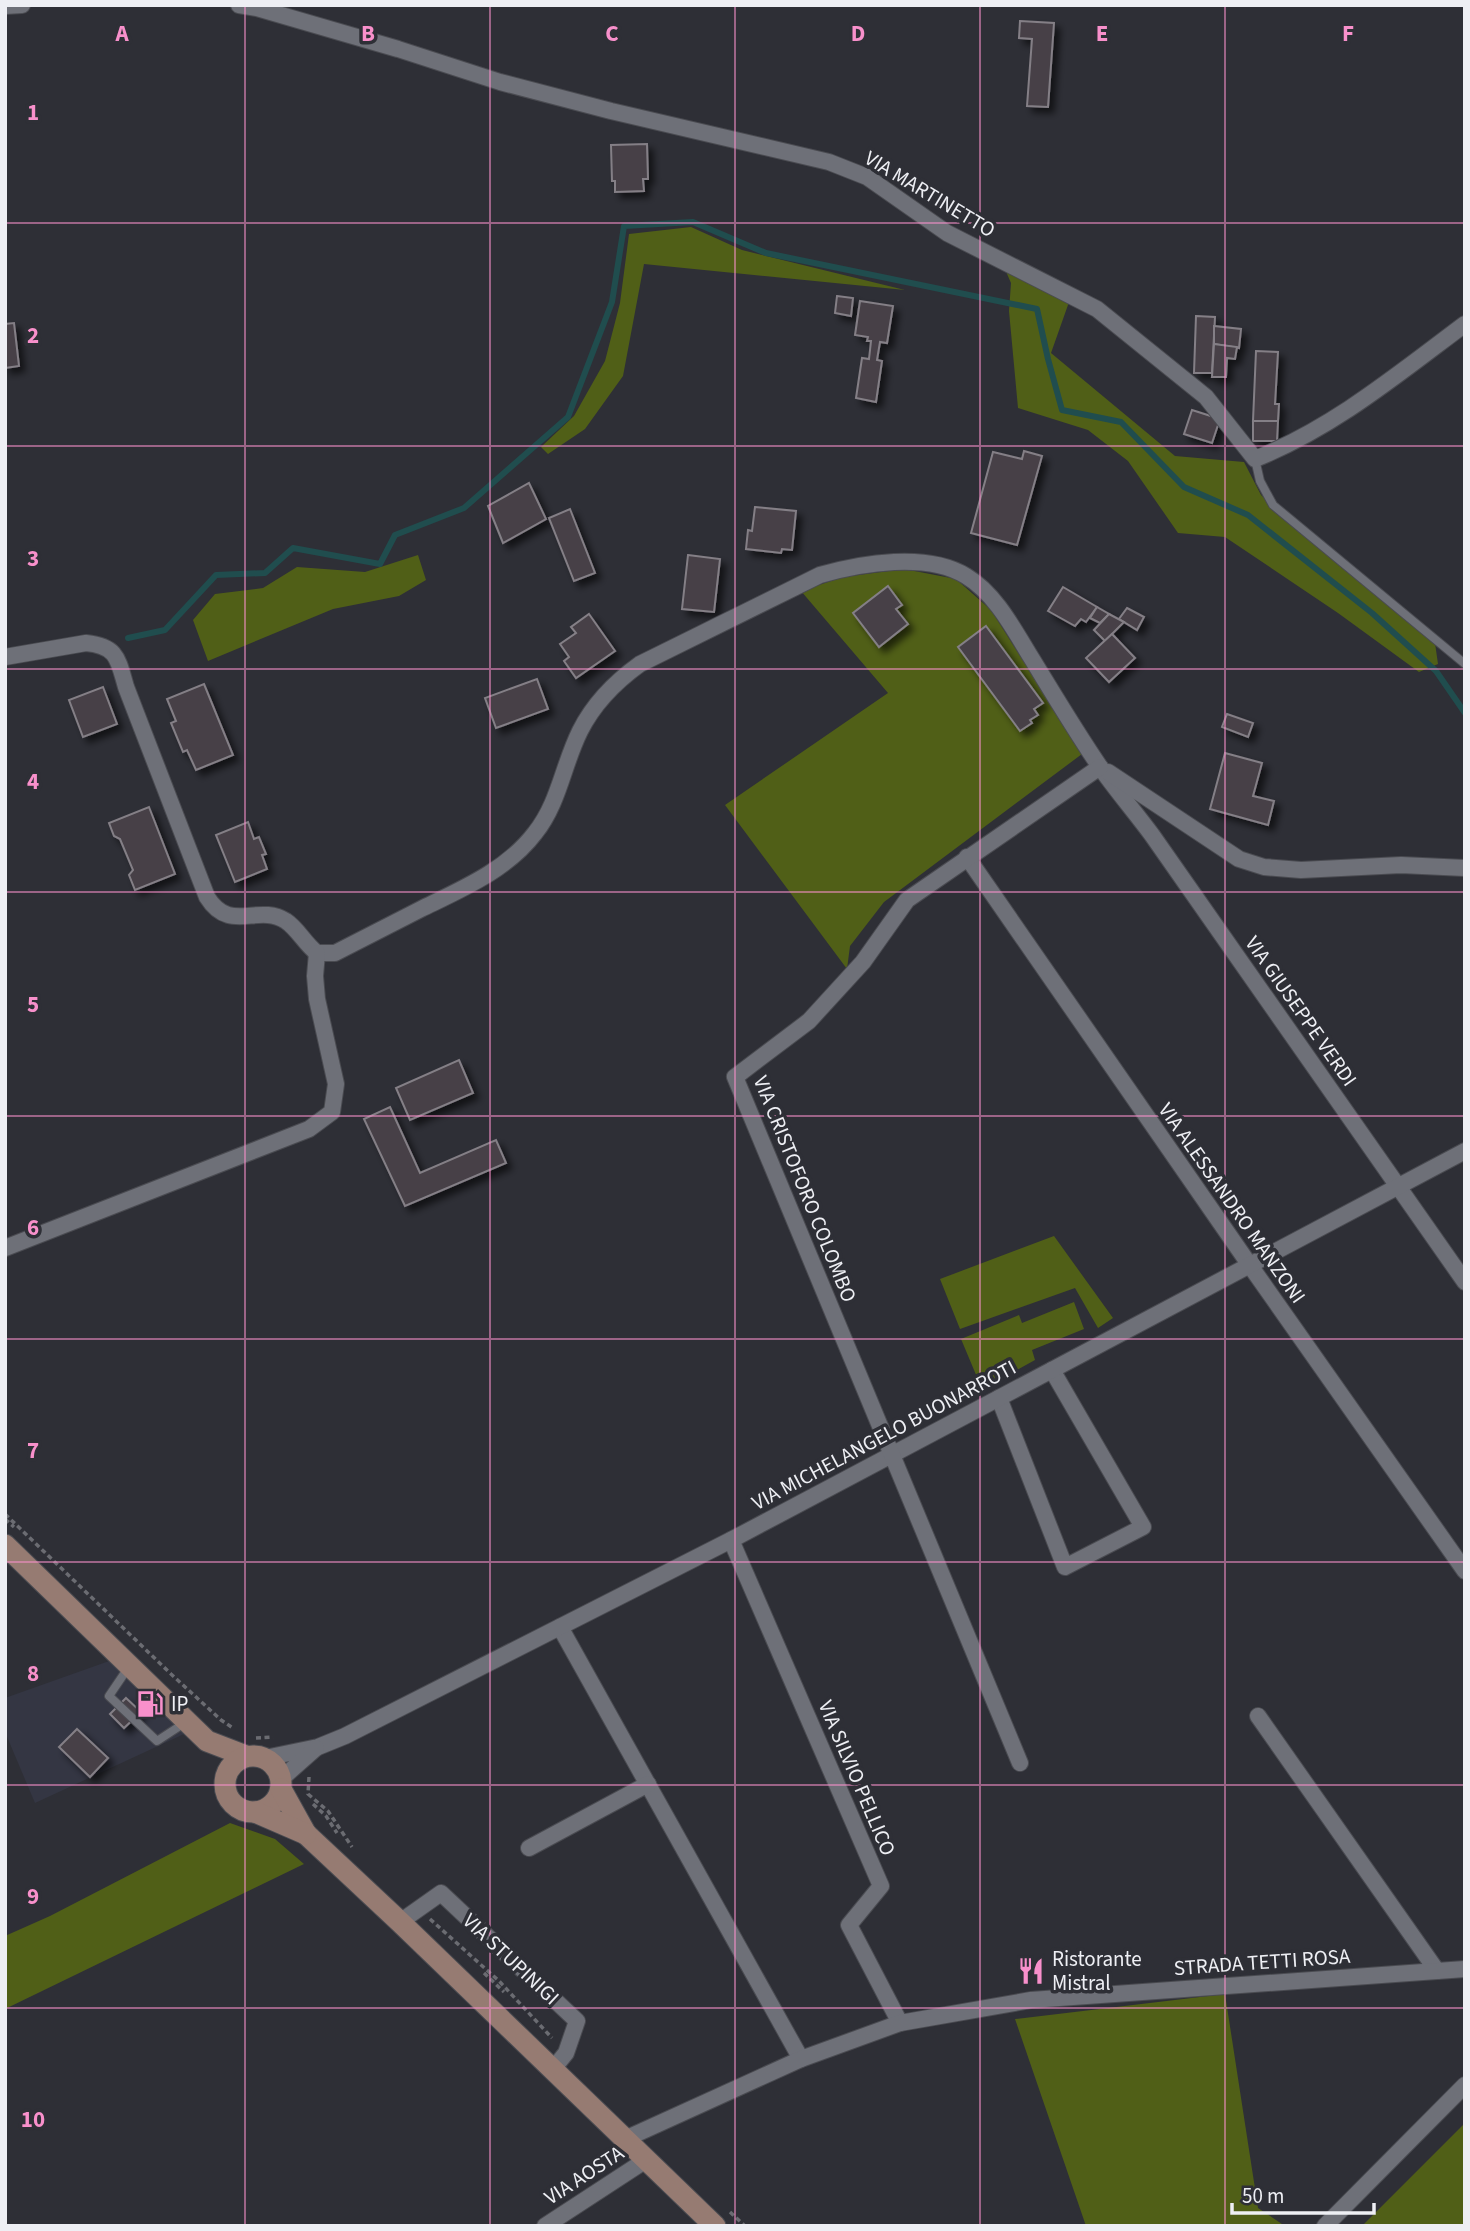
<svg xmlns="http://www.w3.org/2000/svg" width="1470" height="2231" viewBox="0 0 1470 2231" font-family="'Source Sans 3',sans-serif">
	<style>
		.built { fill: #343643 }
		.green { fill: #505f17 }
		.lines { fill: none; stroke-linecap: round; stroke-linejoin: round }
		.stream { stroke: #204d4e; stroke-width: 6 }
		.building { fill: #464147; stroke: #847f86; stroke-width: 2; filter: url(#shadow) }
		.lane-casing { stroke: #4a4b51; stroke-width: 10 }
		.street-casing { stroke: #4a4b51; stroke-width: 18 }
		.secondary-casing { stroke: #4a4b51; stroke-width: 23 }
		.path { stroke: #6b6c72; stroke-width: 3.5; stroke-dasharray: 5 3.5; stroke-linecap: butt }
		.lane { stroke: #6e7078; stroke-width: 8 }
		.street { stroke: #6e7078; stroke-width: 16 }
		.secondary { stroke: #967b72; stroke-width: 21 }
		.grid { fill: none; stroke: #f890cb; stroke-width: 2; stroke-opacity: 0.55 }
		.labels { text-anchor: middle; stroke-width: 7; stroke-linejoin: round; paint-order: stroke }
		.street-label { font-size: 21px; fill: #eeeff4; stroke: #2e2f36 }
		.poi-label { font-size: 21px; fill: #eeeff4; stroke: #2e2f36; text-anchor: start }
		.grid-label { font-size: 23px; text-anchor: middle; font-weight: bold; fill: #f890cb; stroke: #2e2f36; stroke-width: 7; stroke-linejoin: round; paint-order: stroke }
	</style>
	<defs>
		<filter id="shadow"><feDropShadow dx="5.5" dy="5.5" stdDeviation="3.5" flood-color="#0009"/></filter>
	</defs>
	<rect width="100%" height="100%" fill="#2e2f36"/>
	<polygon class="built" points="112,1660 184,1734 35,1803 5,1732 5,1698"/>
	<g class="green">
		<polygon points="691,227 742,250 905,290 644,264 623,376 585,429 548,454 541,447 574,416 605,361 620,303 629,234"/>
		<polygon points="997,251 1074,288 1051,353 1175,456 1244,462 1261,495 1297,529 1435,643 1438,664 1419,672 1338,613 1225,537 1178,533 1128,461 1088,430 1018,408 1009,311 1011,283"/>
		<polygon points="418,555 426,580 399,596 333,609 208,661 193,620 215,594 263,588 297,567 365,572"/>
		<polygon points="904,569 956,579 991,610 1082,754 884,902 850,946 847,969 725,805 888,693 801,591 843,577"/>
		<polygon points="1054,1236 1113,1318 1098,1328 1075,1288 960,1329 940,1279"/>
		<polygon points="1074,1302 1084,1329 1032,1350 1035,1360 982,1389 961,1339 1019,1315 1022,1323"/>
		<polygon points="230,1823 275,1839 304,1864 5,2009 5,1936 50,1916"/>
		<polygon points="1225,1994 1258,2208 1285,2226 1086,2226 1015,2019"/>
		<polygon points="1465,2123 1465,2226 1362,2226"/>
	</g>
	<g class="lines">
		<polyline class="stream" points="128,638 165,630 216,575 265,573 293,548 380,564 395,535 464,508 568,417 612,302 624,226 693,222 766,253 1037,309 1048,359 1062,410 1121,422 1184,487 1248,515 1372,613 1436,671 1465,713"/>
	</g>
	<g class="building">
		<polygon points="1020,21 1054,23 1048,107 1027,106 1032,39 1019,38"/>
		<polygon points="647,144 648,179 643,179 644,191 615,192 615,181 612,181 611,145"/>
		<polygon points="837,296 853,298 851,316 835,313"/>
		<polygon points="860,301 893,306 887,343 880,342 877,360 882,361 876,402 856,398 862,358 869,359 871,341 867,341 868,337 855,335"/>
		<polygon points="1196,316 1215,317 1212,373 1194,373"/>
		<polygon points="14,323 19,366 5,368 5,324"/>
		<polygon points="1214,326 1241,329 1239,348 1214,344"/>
		<polygon points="1214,344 1237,347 1235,359 1227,358 1226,377 1212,377"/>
		<polygon points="1256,351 1278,352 1275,404 1279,404 1278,421 1253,421"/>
		<polygon points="1192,410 1220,419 1212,443 1184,434"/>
		<polygon points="1253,421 1278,421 1277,441 1253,441"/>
		<polygon points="1024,451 1042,456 1017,545 971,533 993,452 1022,459"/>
		<polygon points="529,483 546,519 503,543 488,506"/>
		<polygon points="755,507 796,511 792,550 782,549 781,553 746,549 748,530 752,531"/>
		<polygon points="570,509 595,573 574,581 549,518"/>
		<polygon points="688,555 720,559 714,612 682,609"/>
		<polygon points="888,586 902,605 896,609 908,624 879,647 853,613"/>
		<polygon points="1063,587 1097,607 1086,622 1081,619 1075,626 1048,611"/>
		<polygon points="1097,607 1109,614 1100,623 1090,618"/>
		<polygon points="1127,608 1144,617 1137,630 1119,619"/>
		<polygon points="589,614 615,651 576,678 564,661 569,657 560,644 576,633 571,627"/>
		<polygon points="1109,614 1124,622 1105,641 1094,630"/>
		<polygon points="986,626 1043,703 1034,709 1038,715 1030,720 1032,723 1020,731 958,647"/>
		<polygon points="1112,634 1135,658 1109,682 1086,658"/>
		<polygon points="537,679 548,709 496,728 485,698"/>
		<polygon points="204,684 233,755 196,770 187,750 183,752 171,723 176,721 167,699"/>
		<polygon points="103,687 117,724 83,737 69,700"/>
		<polygon points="1227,714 1253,723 1248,737 1222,727"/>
		<polygon points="1225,753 1262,763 1253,796 1274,801 1268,825 1210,809"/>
		<polygon points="149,807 175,874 135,890 129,875 133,870 120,839 114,836 109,823"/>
		<polygon points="248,822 254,839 259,837 266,854 262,855 267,869 235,882 216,835"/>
		<polygon points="459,1060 473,1093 410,1120 396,1088"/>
		<polygon points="390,1107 420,1173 496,1140 506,1163 405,1206 364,1119"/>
		<polygon points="126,1698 141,1712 124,1728 110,1714"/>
		<polygon points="77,1729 108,1758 90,1777 59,1747"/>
	</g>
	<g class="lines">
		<defs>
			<g id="lane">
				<polyline points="1255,459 1260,481 1273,505 1465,664"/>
				<polyline points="128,1668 109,1696 157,1741 186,1722"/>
			</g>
			<g id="street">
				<path d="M 239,5 L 257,8 L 398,49 L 500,82 L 611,111 L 829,162 L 867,177 L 947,233 L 1097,309 L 1206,397 L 1255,459 C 1333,428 1398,374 1465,324"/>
				<polyline points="5,6 22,5"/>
				<path d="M 5,657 L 86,643 C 118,646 118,660 126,687 L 207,897 C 230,934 257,903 286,921 C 298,929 305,944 317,953 L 335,953 C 364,938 392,924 421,909 C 462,889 507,870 535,833 C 559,803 563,765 580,731 C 594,703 615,682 640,664 L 820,575 C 862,563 927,552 966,576 C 996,594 1014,630 1032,659 C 1054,695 1076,732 1100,767 C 1116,790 1135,812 1152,835 L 1465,1282"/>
				<polyline points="1108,772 1239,859 1264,867 1301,870 1401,865 1465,868"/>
				<polyline points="967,857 1249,1264 1465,1571"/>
				<polyline points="5,1248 309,1129 332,1112 336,1084 317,999 315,976 317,953"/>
				<polyline points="999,1398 1065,1567 1143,1527 1052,1370"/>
				<polyline points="731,1540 881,1886 849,1925 900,2023"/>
				<polyline points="560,1627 801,2059"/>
				<polyline points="1258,1716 1437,1971"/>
				<polyline points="265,1758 318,1747 345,1736 731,1540 1465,1151"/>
				<polyline points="1020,1763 735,1077 809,1021 863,962 907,900 1100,767"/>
				<polyline points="281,1779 316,1748"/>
				<polyline points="529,1848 648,1784"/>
				<polyline points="400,1922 441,1893 577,2021 566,2053 553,2069"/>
				<polyline points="625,2139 801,2059 900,2023 1031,2000 1465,1969"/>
				<polyline points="545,2226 646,2160"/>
				<polyline points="1325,2226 1465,2085"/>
			</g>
			<g id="secondary">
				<polyline points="5,1545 207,1741 246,1756"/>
				<circle cx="253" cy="1784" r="28"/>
				<polyline points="281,1789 306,1834 400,1922 715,2226"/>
				<polyline points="255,1812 306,1834"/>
			</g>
		</defs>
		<use href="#lane" class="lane-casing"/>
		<use href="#street" class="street-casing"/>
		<use href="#secondary" class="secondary-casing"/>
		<g class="path">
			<polyline points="5,1514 171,1674 221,1720 233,1728"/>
			<polyline points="5,1519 14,1527"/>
			<polyline points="256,1738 273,1737"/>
			<polyline points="309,1777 308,1794 328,1811 352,1847"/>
			<polyline points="313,1804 326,1816 337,1833"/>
			<polyline points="430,1919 499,1981 552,2038"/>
			<polyline points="484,1973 504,1992"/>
			<polyline points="730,2212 745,2226"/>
		</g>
		<use href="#lane" class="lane"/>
		<use href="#street" class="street"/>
		<use href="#secondary" class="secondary"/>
	</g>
	<path class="grid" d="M 245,5 L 245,2226M 490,5 L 490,2226M 735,5 L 735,2226M 980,5 L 980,2226M 1225,5 L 1225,2226M 5,223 L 1465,223M 5,446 L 1465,446M 5,669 L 1465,669M 5,892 L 1465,892M 5,1116 L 1465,1116M 5,1339 L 1465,1339M 5,1562 L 1465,1562M 5,1785 L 1465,1785M 5,2008 L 1465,2008"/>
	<defs>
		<symbol id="fuel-bare" viewBox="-9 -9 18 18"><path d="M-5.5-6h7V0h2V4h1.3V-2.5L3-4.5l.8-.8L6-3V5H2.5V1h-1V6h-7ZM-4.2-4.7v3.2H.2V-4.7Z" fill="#f890cb" stroke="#2e2f36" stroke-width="2.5" paint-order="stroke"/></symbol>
		<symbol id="restaurant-bare" viewBox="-9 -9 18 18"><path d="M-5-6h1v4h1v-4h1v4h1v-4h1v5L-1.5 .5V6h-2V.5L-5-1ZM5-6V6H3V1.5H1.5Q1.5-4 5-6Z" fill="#f890cb" stroke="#2e2f36" stroke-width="2.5" paint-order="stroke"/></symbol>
	</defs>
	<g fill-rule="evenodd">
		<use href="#fuel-bare" x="131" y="1685" width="38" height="38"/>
		<use href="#restaurant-bare" x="1012" y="1952" width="38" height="38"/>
	</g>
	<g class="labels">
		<g class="street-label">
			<text transform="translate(930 194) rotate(31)" y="7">VIA MARTINETTO</text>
			<text transform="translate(1301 1011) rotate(55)" y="7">VIA GIUSEPPE VERDI</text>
			<text transform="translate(805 1189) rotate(68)" y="7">VIA CRISTOFORO COLOMBO</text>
			<text transform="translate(1232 1203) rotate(55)" y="7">VIA ALESSANDRO MANZONI</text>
			<text transform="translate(884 1435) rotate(-28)" y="7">VIA MICHELANGELO BUONARROTI</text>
			<text transform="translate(857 1778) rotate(67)" y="7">VIA SILVIO PELLICO</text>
			<text transform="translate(511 1959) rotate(43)" y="7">VIA STUPINIGI</text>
			<text transform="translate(1262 1962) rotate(-4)" y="7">STRADA TETTI ROSA</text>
			<text transform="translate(584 2175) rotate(-33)" y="7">VIA AOSTA</text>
		</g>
		<g class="poi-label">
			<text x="171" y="1711">IP</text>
			<text x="1052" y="1966">Ristorante<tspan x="1052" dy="24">Mistral</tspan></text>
		</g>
	</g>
	<g class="grid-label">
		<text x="122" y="41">A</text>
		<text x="368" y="41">B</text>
		<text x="612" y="41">C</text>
		<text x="858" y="41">D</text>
		<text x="1102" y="41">E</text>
		<text x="1348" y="41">F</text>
		<text x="33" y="120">1</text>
		<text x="33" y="343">2</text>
		<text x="33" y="566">3</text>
		<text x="33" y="789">4</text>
		<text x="33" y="1012">5</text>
		<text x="33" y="1235">6</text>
		<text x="33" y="1458">7</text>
		<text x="33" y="1681">8</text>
		<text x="33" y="1904">9</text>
		<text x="33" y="2127">10</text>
	</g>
	<rect width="1470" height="2231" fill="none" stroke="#eeeff4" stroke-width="14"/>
	<path d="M1232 2203v10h142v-10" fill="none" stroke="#eeeff4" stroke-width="3.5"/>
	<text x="1242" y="2203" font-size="21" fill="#eeeff4" stroke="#2e2f36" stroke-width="5" paint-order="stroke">50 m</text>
</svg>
